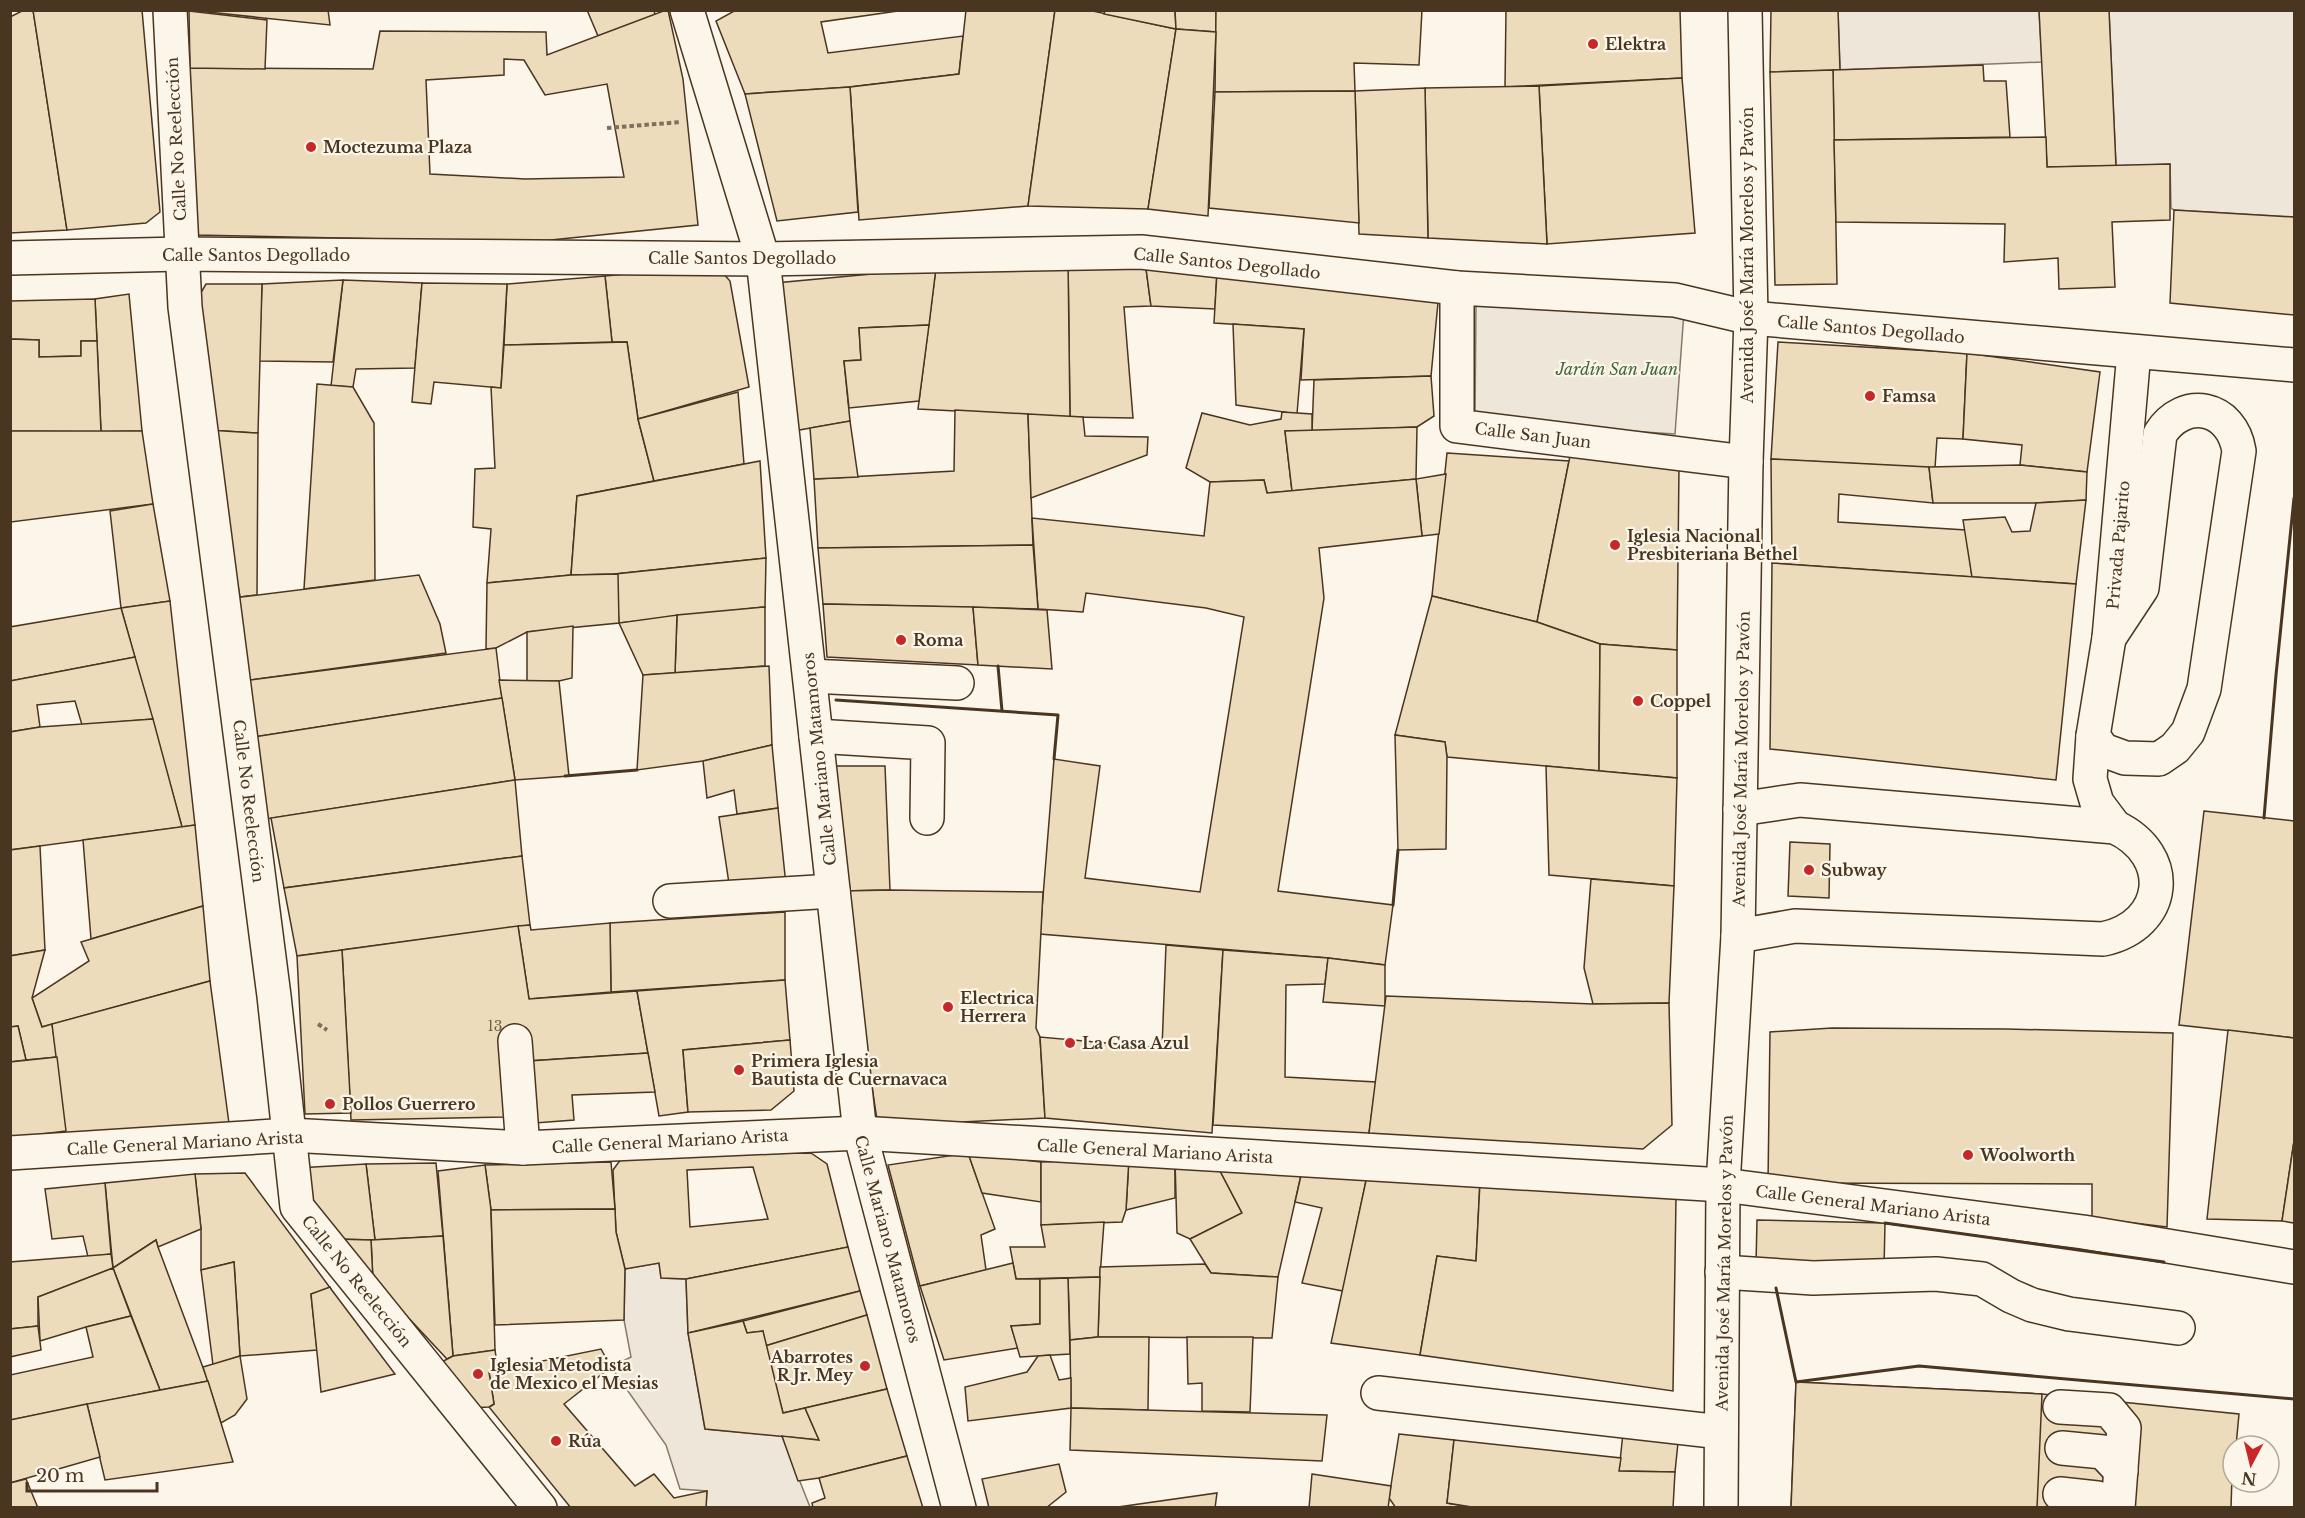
<svg xmlns="http://www.w3.org/2000/svg" width="2305" height="1518" viewBox="0 0 2305 1518" font-family="'Libre Baskerville',serif">
	<style>
		.green { fill: #ede6d9; stroke: #887966; stroke-width: 1.5 }
		.building { fill: #ecdcbc; stroke: #4a3520; stroke-width: 1.5; fill-rule: evenodd }
		.lines { fill: none; stroke-linecap: round; stroke-linejoin: round }
		.minor-casing { stroke: #4a3520; stroke-width: 36 }
		.major-casing { stroke: #4a3520; stroke-width: 36 }
		.path { stroke: #7f6f5c; stroke-width: 4; stroke-dasharray: 4.5 3; stroke-linecap: butt }
		.minor { stroke: #fbf6e9; stroke-width: 33 }
		.major { stroke: #fbf6e9; stroke-width: 33 }
		.wall { stroke: #4a3520; stroke-width: 3 }
		.poi-dot { fill: #c62828; stroke: #fbf6e9; stroke-width: 2 }
		.labels { text-anchor: middle; stroke-width: 4.5; stroke-linejoin: round; paint-order: stroke }
		.number-label { font-size: 14px; fill: #725f47 }
		.poi-label { font-size: 16px; font-weight: bold; fill: #4a3520; stroke: #fbf6e9; text-anchor: start }
		.street-label { font-size: 16px; fill: #4a3520; stroke: #fbf6e9 }
		.park-label { font-size: 16px; font-style: italic; fill: #436837; stroke: #fbf6e9 }
	</style>
	<rect width="100%" height="100%" fill="#fbf6e9"/>
	<g class="green">
		<polygon points="1838,11 2039,11 2042,62 1840,70"/>
		<polygon points="2109,11 2294,11 2294,217 2174,210 2171,208 2170,164 2116,166"/>
		<polygon points="1476,302 1684,312 1675,434 1475,421"/>
		<polygon points="659,1263 661,1278 686,1279 688,1333 705,1429 782,1436 810,1507 706,1507 707,1491 680,1489 666,1445 611,1367 631,1357 624,1320 625,1269"/>
	</g>
	<g class="building">
		<polygon points="24,10 33,10 67,230 10,233 10,17"/>
		<polygon points="33,10 142,10 160,212 146,223 67,230"/>
		<polygon points="328,10 330,25 189,10"/>
		<polygon points="587,10 654,10 655,15 598,36"/>
		<path d="M 666,10 L 668,10 L 683,79 L 698,225 L 531,242 L 195,235 L 190,68 L 373,69 L 380,31 L 546,32 L 547,55 ZM 504,59 L 524,60 L 545,95 L 607,84 L 624,177 L 525,179 L 430,174 L 426,80 L 504,75 Z"/>
		<polygon points="736,10 905,10 821,22 828,53 963,36 959,74 850,87 745,94 716,21"/>
		<polygon points="966,10 1055,10 1028,206 859,220 850,87 959,74"/>
		<polygon points="1055,10 1088,10 1176,29 1148,209 1028,206"/>
		<polygon points="1105,10 1175,10 1176,29 1104,14"/>
		<polygon points="1175,10 1216,10 1216,32 1176,29"/>
		<polygon points="1216,10 1422,10 1419,65 1354,63 1355,91 1215,92"/>
		<polygon points="1506,10 1680,10 1682,78 1505,87"/>
		<polygon points="1771,10 1838,10 1840,70 1770,72"/>
		<polygon points="2039,10 2109,10 2116,166 2047,167"/>
		<polygon points="189,11 267,20 265,69 190,68"/>
		<polygon points="1176,29 1216,32 1208,216 1148,209"/>
		<polygon points="1983,65 1984,81 2006,81 2010,137 1834,140 1833,70"/>
		<polygon points="1833,70 1837,284 1775,285 1770,72"/>
		<polygon points="1682,78 1695,233 1547,244 1539,86"/>
		<polygon points="1539,86 1547,244 1428,238 1425,88"/>
		<polygon points="850,87 858,212 777,221 745,94"/>
		<polygon points="1425,88 1428,238 1359,234 1355,91"/>
		<polygon points="1355,91 1359,223 1209,208 1215,92"/>
		<polygon points="2046,137 2047,167 2170,164 2170,220 2112,222 2115,287 2059,289 2058,258 2004,262 2005,224 1836,222 1834,140"/>
		<polygon points="2174,210 2294,217 2294,315 2170,303"/>
		<polygon points="1068,259 1145,261 1151,306 1124,307 1133,418 1070,417"/>
		<polygon points="1068,259 1070,417 918,409 936,268"/>
		<polygon points="1145,261 1217,272 1215,309 1151,306"/>
		<polygon points="703,267 720,270 730,281 749,387 638,419 627,342 612,342 605,276"/>
		<polygon points="936,268 929,325 859,328 861,360 844,361 850,421 788,432 775,283"/>
		<polygon points="1217,272 1439,292 1431,376 1301,380 1304,329 1214,323"/>
		<polygon points="605,276 612,342 504,345 507,284"/>
		<polygon points="343,280 422,283 415,368 356,369 353,387 331,386"/>
		<polygon points="343,280 333,362 259,361 262,284"/>
		<polygon points="422,283 507,284 501,388 434,382 431,404 412,402"/>
		<polygon points="206,284 262,284 258,433 208,430 196,301"/>
		<polygon points="129,294 142,431 101,432 95,299"/>
		<polygon points="95,299 97,341 81,341 81,356 39,357 39,340 10,339 10,301"/>
		<polygon points="1233,324 1304,329 1297,414 1236,405"/>
		<polygon points="929,325 919,401 849,408 844,361 861,360 859,328"/>
		<polygon points="10,339 39,340 39,357 81,356 81,341 97,341 101,432 10,431"/>
		<polygon points="627,342 638,419 654,481 577,496 571,575 487,583 491,529 473,527 475,469 495,468 491,387 501,388 504,345"/>
		<polygon points="1778,342 1967,353 1963,439 1937,438 1935,468 1771,459"/>
		<polygon points="1967,353 2100,372 2087,472 2020,465 2022,445 1963,439"/>
		<polygon points="1431,376 1434,416 1417,427 1312,431 1314,380"/>
		<polygon points="317,384 353,387 374,423 375,580 304,589"/>
		<polygon points="738,392 744,464 654,481 638,419"/>
		<polygon points="955,410 1028,414 1033,545 818,548 814,479 954,471"/>
		<polygon points="1282,412 1312,414 1312,431 1285,431 1292,491 1267,493 1264,480 1210,482 1186,468 1202,413 1250,425 1281,419"/>
		<polygon points="1028,414 1083,417 1085,436 1148,437 1147,455 1031,498"/>
		<polygon points="850,421 858,477 814,479 810,428"/>
		<polygon points="1417,427 1416,479 1292,491 1285,431"/>
		<polygon points="208,430 258,433 257,595 240,597"/>
		<polygon points="10,431 142,431 153,504 11,522"/>
		<polygon points="1447,453 1569,461 1537,622 1432,596"/>
		<polygon points="1570,456 1679,467 1677,650 1600,644 1537,622"/>
		<polygon points="1771,459 1929,467 1933,503 1839,494 1838,522 1966,530 1972,577 1772,563"/>
		<polygon points="760,461 766,558 615,574 571,575 577,496"/>
		<polygon points="2020,465 2087,472 2086,500 2036,503 1933,503 1929,467"/>
		<polygon points="1446,474 1439,534 1422,536 1416,479"/>
		<polygon points="1416,479 1422,536 1319,548 1324,598 1278,891 1393,905 1385,965 1328,958 1040,934 1054,759 1100,766 1085,878 1200,892 1244,617 1206,608 1086,593 1083,612 1038,609 1032,518 1204,536 1210,482 1264,480 1267,493"/>
		<polygon points="2086,500 2076,584 1972,577 1963,520 2005,517 2012,532 2030,531 2036,503"/>
		<polygon points="153,504 170,601 121,608 110,511"/>
		<polygon points="1033,545 1038,609 823,604 818,548"/>
		<polygon points="766,558 765,607 619,623 615,574"/>
		<polygon points="1772,563 2076,584 2056,780 1770,749"/>
		<polygon points="618,574 619,623 527,632 496,648 486,649 487,583 571,575"/>
		<polygon points="419,575 440,624 446,653 243,681 233,598"/>
		<polygon points="1432,596 1537,622 1600,644 1599,771 1447,757 1445,742 1395,735"/>
		<polygon points="170,601 195,825 182,827 121,608"/>
		<polygon points="823,604 973,607 978,665 827,657"/>
		<polygon points="765,607 765,666 675,673 677,615"/>
		<polygon points="973,607 1047,610 1052,669 978,665"/>
		<polygon points="121,608 135,657 10,681 10,627"/>
		<polygon points="677,615 675,673 643,675 619,623"/>
		<polygon points="573,626 572,678 559,681 527,681 527,632"/>
		<polygon points="1600,644 1677,650 1677,778 1599,771"/>
		<polygon points="496,648 502,698 247,738 243,681"/>
		<polygon points="135,657 153,719 82,725 75,701 37,705 40,727 10,732 10,681"/>
		<polygon points="769,666 772,745 703,761 637,770 643,675"/>
		<polygon points="499,680 559,681 569,776 515,780"/>
		<polygon points="502,698 515,780 260,820 247,738"/>
		<polygon points="153,719 182,827 10,850 10,732 40,727"/>
		<polygon points="1395,735 1445,742 1447,757 1446,849 1398,850"/>
		<polygon points="772,745 778,808 737,814 734,790 707,798 703,761"/>
		<polygon points="836,766 885,766 890,890 842,891"/>
		<polygon points="1546,766 1677,778 1674,886 1549,875"/>
		<polygon points="515,780 522,856 284,888 271,818"/>
		<polygon points="778,808 786,885 730,890 719,817"/>
		<polygon points="2204,811 2294,821 2294,1038 2179,1025"/>
		<polygon points="195,825 203,906 91,939 83,840"/>
		<polygon points="1790,842 1830,844 1829,898 1788,896"/>
		<polygon points="40,846 45,950 10,956 10,850"/>
		<polygon points="522,856 530,925 297,956 284,888"/>
		<polygon points="1591,879 1674,886 1669,1003 1593,1004 1584,968"/>
		<polygon points="890,890 1043,892 1036,1028 1040,1037 1045,1118 878,1126 842,891"/>
		<polygon points="203,906 210,981 42,1027 32,998 89,961 81,942"/>
		<polygon points="785,912 785,980 611,992 610,923"/>
		<polygon points="610,923 611,992 529,999 518,926 530,925 531,930"/>
		<polygon points="518,926 529,999 637,991 648,1053 529,1061 505,1117 351,1120 342,950"/>
		<polygon points="1166,945 1223,950 1212,1133 1045,1118 1040,1037 1162,1048"/>
		<polygon points="45,950 32,998 42,1027 52,1024 57,1057 26,1060 18,1026 10,1027 10,956"/>
		<polygon points="342,950 351,1113 305,1114 297,956"/>
		<polygon points="1223,950 1328,958 1325,984 1286,985 1285,1077 1376,1082 1369,1133 1213,1125"/>
		<polygon points="1328,958 1385,965 1385,1006 1323,1002"/>
		<polygon points="785,980 790,1040 683,1050 688,1112 659,1116 637,991"/>
		<polygon points="210,981 230,1131 66,1138 52,1024"/>
		<polygon points="1386,996 1593,1004 1669,1003 1672,1125 1643,1149 1369,1133"/>
		<polygon points="18,1026 26,1060 10,1062 10,1027"/>
		<polygon points="1832,1028 2006,1029 2173,1033 2167,1227 2092,1218 2092,1184 1768,1183 1770,1032"/>
		<polygon points="2228,1030 2294,1038 2294,1141 2282,1221 2207,1219"/>
		<polygon points="790,1040 794,1091 771,1110 688,1112 683,1050"/>
		<polygon points="648,1053 655,1092 572,1095 574,1120 535,1123 529,1061"/>
		<polygon points="57,1057 66,1131 10,1138 10,1062"/>
		<polygon points="2294,1141 2294,1223 2282,1221"/>
		<path d="M 811,1153 L 827,1164 L 848,1247 L 686,1279 L 661,1278 L 659,1263 L 625,1269 L 616,1232 L 613,1170 L 624,1155 ZM 753,1167 L 768,1219 L 690,1227 L 687,1170 Z"/>
		<polygon points="968,1153 995,1229 981,1235 986,1270 920,1286 888,1165"/>
		<polygon points="968,1153 1041,1162 1041,1202 982,1193"/>
		<polygon points="1129,1158 1175,1160 1175,1198 1126,1210"/>
		<polygon points="1129,1158 1126,1210 1122,1222 1041,1225 1041,1162"/>
		<polygon points="1175,1160 1219,1169 1242,1213 1190,1239 1177,1233"/>
		<polygon points="611,1162 615,1209 491,1210 485,1165"/>
		<polygon points="436,1163 443,1236 375,1240 366,1164"/>
		<polygon points="366,1164 375,1240 334,1239 298,1199 297,1168"/>
		<polygon points="485,1165 491,1210 495,1350 453,1356 438,1171"/>
		<polygon points="1219,1169 1302,1171 1278,1277 1211,1273 1190,1239 1242,1213"/>
		<polygon points="1302,1171 1367,1176 1343,1291 1302,1283 1322,1208 1295,1202"/>
		<polygon points="245,1173 331,1289 311,1294 317,1350 240,1356 234,1262 201,1270 201,1229 195,1174"/>
		<polygon points="195,1174 201,1229 158,1247 156,1240 113,1268 105,1183"/>
		<polygon points="1367,1176 1480,1182 1476,1261 1437,1256 1420,1355 1331,1343"/>
		<polygon points="1480,1182 1676,1198 1673,1391 1420,1355 1437,1256 1476,1261"/>
		<polygon points="105,1183 111,1254 88,1257 83,1236 52,1239 45,1189"/>
		<polygon points="615,1209 616,1232 625,1269 624,1320 495,1325 491,1210"/>
		<polygon points="1757,1220 1885,1223 1884,1269 1756,1265"/>
		<polygon points="1104,1222 1100,1277 1016,1279 1010,1247 1045,1247 1041,1225"/>
		<polygon points="443,1236 453,1356 447,1359 373,1280 371,1240"/>
		<polygon points="334,1239 371,1240 373,1280"/>
		<polygon points="156,1240 158,1247 208,1381 160,1390 113,1268"/>
		<polygon points="848,1247 860,1291 688,1333 686,1279"/>
		<polygon points="111,1254 113,1268 38,1297 38,1326 10,1329 10,1262"/>
		<polygon points="234,1262 240,1356 213,1365 201,1270"/>
		<polygon points="1013,1263 1016,1279 1040,1279 1040,1324 1011,1326 1018,1348 944,1360 920,1286"/>
		<polygon points="1205,1264 1211,1273 1278,1277 1272,1338 1098,1337 1100,1267"/>
		<polygon points="113,1268 131,1316 86,1327 40,1341 38,1297"/>
		<polygon points="1100,1277 1098,1337 1070,1340 1068,1278"/>
		<polygon points="1068,1278 1070,1354 1020,1357 1011,1326 1040,1324 1040,1279"/>
		<polygon points="330,1287 331,1289 395,1374 321,1392 311,1294"/>
		<polygon points="860,1291 867,1315 765,1346 763,1331 747,1333 743,1321"/>
		<polygon points="867,1315 887,1389 783,1413 765,1346"/>
		<polygon points="131,1316 160,1390 10,1420 10,1375 93,1357 86,1327"/>
		<polygon points="743,1321 747,1333 763,1331 783,1413 805,1408 819,1440 705,1429 688,1333"/>
		<polygon points="38,1326 41,1350 10,1357 10,1329"/>
		<polygon points="1098,1337 1149,1337 1148,1410 1071,1408 1070,1340"/>
		<polygon points="1187,1337 1253,1337 1250,1412 1202,1411 1202,1383 1188,1384"/>
		<polygon points="601,1349 611,1367 564,1404 635,1486 654,1474 674,1498 707,1491 706,1508 571,1508 489,1407 494,1404 489,1372"/>
		<polygon points="495,1350 498,1370 489,1372 494,1404 489,1407 469,1408 436,1365 453,1356"/>
		<polygon points="1050,1355 1059,1380 1071,1378 1071,1408 968,1421 965,1387 1027,1372 1038,1356"/>
		<polygon points="240,1356 247,1399 235,1415 221,1423 203,1367"/>
		<polygon points="208,1381 233,1462 105,1480 87,1404"/>
		<polygon points="1796,1382 2042,1394 2239,1414 2236,1446 2233,1446 2231,1508 1791,1508"/>
		<polygon points="1796,1382 2042,1394 2037,1508 1791,1508"/>
		<polygon points="887,1389 907,1456 819,1478 798,1481 782,1436 819,1440 805,1408"/>
		<polygon points="87,1404 100,1457 10,1483 10,1420"/>
		<polygon points="1071,1408 1327,1415 1322,1461 1070,1450"/>
		<polygon points="1623,1433 1679,1433 1675,1472 1619,1471"/>
		<polygon points="1399,1434 1454,1440 1447,1503 1478,1508 1396,1508 1389,1498"/>
		<polygon points="1454,1440 1621,1458 1619,1471 1675,1472 1673,1508 1478,1508 1447,1503"/>
		<polygon points="907,1456 923,1508 813,1508 812,1503 825,1498 819,1478"/>
		<polygon points="1059,1464 1066,1492 1046,1508 989,1508 982,1479"/>
		<polygon points="1312,1474 1391,1486 1388,1508 1309,1508"/>
		<polygon points="26,1479 38,1508 10,1508 10,1483"/>
		<polygon points="1217,1493 1215,1508 1111,1508"/>
	</g>
	<g class="lines">
		<defs>
			<g id="minor">
				<polyline points="170,10 185,307 274,996 297,1207 540,1508"/>
				<polyline points="687,10 763,259 860,1133 959,1508"/>
				<polyline points="10,258 181,254 763,259 1141,252 1457,288 1675,300 1751,318 2294,365"/>
				<polyline points="1457,288 1457,426 1746,462"/>
				<polyline points="810,676 957,683"/>
				<polyline points="816,736 928,743 927,818"/>
				<path d="M 2093,736 L 2103,750 L 2125,758 L 2159,759 L 2175,748 L 2188,732 L 2204,689 L 2239,451 C 2232,406 2184,396 2160,434 L 2142,588 L 2109,638"/>
				<polyline points="2115,827 2097,803 2090,779 2093,736 2109,638 2134,352"/>
				<polyline points="670,901 833,891"/>
				<path d="M 1738,936 L 1795,926 L 2103,939 C 2168,925 2175,855 2115,827 L 1800,800 L 1740,809"/>
				<polyline points="515,1041 523,1148"/>
				<polyline points="10,1153 290,1135 523,1148 860,1133 1723,1185 2083,1232 2294,1267"/>
				<polyline points="1722,1272 1813,1278 1936,1274 1982,1279 2011,1296 2032,1305 2069,1314 2178,1328"/>
				<polyline points="1378,1393 1721,1432"/>
				<polyline points="2060,1407 2109,1410 2124,1428 2118,1508"/>
				<polyline points="2062,1448 2103,1452 2121,1471"/>
				<polyline points="2060,1494 2097,1498 2107,1508"/>
			</g>
			<polyline id="major" points="1721,1508 1723,1185 1738,936 1746,462 1751,318 1745,10"/>
		</defs>
		<use href="#minor" class="minor-casing"/>
		<use href="#major" class="major-casing"/>
		<g class="path">
			<polyline points="607,128 681,122"/>
			<polyline points="318,1024 327,1030"/>
		</g>
		<use href="#minor" class="minor"/>
		<use href="#major" class="major"/>
		<g class="wall">
			<polyline points="998,666 1002,711"/>
			<polyline points="836,700 1058,715 1054,759"/>
			<polyline points="565,776 637,770"/>
			<polyline points="2264,818 2276,675 2294,498"/>
			<polyline points="1393,905 1398,850"/>
			<polyline points="1885,1223 2164,1262"/>
			<polyline points="1776,1288 1796,1382 1919,1366 2294,1399"/>
		</g>
	</g>
	<g class="poi-dot">
		<circle cx="1593" cy="44" r="6"/>
		<circle cx="311" cy="147" r="6"/>
		<circle cx="1870" cy="396" r="6"/>
		<circle cx="1615" cy="545" r="6"/>
		<circle cx="901" cy="640" r="6"/>
		<circle cx="1638" cy="701" r="6"/>
		<circle cx="1809" cy="870" r="6"/>
		<circle cx="948" cy="1007" r="6"/>
		<circle cx="1070" cy="1043" r="6"/>
		<circle cx="739" cy="1070" r="6"/>
		<circle cx="330" cy="1104" r="6"/>
		<circle cx="1968" cy="1155" r="6"/>
		<circle cx="865" cy="1366" r="6"/>
		<circle cx="478" cy="1374" r="6"/>
		<circle cx="556" cy="1441" r="6"/>
	</g>
	<g class="labels">
		<g class="number-label">
			<text x="495" y="1031">13</text>
		</g>
		<g class="poi-label">
			<text x="1605" y="50">Elektra</text>
			<text x="323" y="153">Moctezuma Plaza</text>
			<text x="1882" y="402">Famsa</text>
			<text x="1627" y="542">Iglesia Nacional<tspan x="1627" dy="18">Presbiteriana Bethel</tspan></text>
			<text x="913" y="646">Roma</text>
			<text x="1650" y="707">Coppel</text>
			<text x="1821" y="876">Subway</text>
			<text x="960" y="1004">Electrica<tspan x="960" dy="18">Herrera</tspan></text>
			<text x="1082" y="1049">La Casa Azul</text>
			<text x="751" y="1067">Primera Iglesia<tspan x="751" dy="18">Bautista de Cuernavaca</tspan></text>
			<text x="342" y="1110">Pollos Guerrero</text>
			<text x="1980" y="1161">Woolworth</text>
			<text x="853" y="1363" text-anchor="end">Abarrotes<tspan x="853" dy="18">R Jr. Mey</tspan></text>
			<text x="490" y="1371">Iglesia Metodista<tspan x="490" dy="18">de Mexico el Mesias</tspan></text>
			<text x="568" y="1447">Rúa</text>
		</g>
		<g class="street-label">
			<text transform="translate(176 139) rotate(-93)" y="6">Calle No Reelección</text>
			<text x="256" y="261">Calle Santos Degollado</text>
			<text transform="translate(1747 255) rotate(-90)" y="6">Avenida José María Morelos y Pavón</text>
			<text x="742" y="264">Calle Santos Degollado</text>
			<text transform="translate(1227 263) rotate(6)" y="6">Calle Santos Degollado</text>
			<text transform="translate(1871 329) rotate(5)" y="6">Calle Santos Degollado</text>
			<text transform="translate(1533 435) rotate(7)" y="6">Calle San Juan</text>
			<text transform="translate(2118 545) rotate(-85)" y="6">Privada Pajarito</text>
			<text transform="translate(819 759) rotate(-96)" y="6">Calle Mariano Matamoros</text>
			<text transform="translate(1741 759) rotate(-89)" y="6">Avenida José María Morelos y Pavón</text>
			<text transform="translate(249 801) rotate(83)" y="6">Calle No Reelección</text>
			<text transform="translate(670 1141) rotate(-3)" y="6">Calle General Mariano Arista</text>
			<text transform="translate(185 1143) rotate(-3)" y="6">Calle General Mariano Arista</text>
			<text transform="translate(1155 1151) rotate(3)" y="6">Calle General Mariano Arista</text>
			<text transform="translate(1873 1205) rotate(7)" y="6">Calle General Mariano Arista</text>
			<text transform="translate(888 1239) rotate(75)" y="6">Calle Mariano Matamoros</text>
			<text transform="translate(1724 1263) rotate(-89)" y="6">Avenida José María Morelos y Pavón</text>
			<text transform="translate(357 1281) rotate(51)" y="6">Calle No Reelección</text>
		</g>
		<g class="park-label">
			<text x="1617" y="375">Jardín San Juan</text>
		</g>
	</g>
	<rect width="2305" height="1518" fill="none" stroke="#4a3520" stroke-width="24"/>
	<g transform="translate(2251 1464) rotate(187)"><circle r="28" fill="#fbf6e9" stroke="#b4a999" stroke-width="1.5"/>
	<path d="M0-4.5L10 22L0 15L-10 22Z" fill="#c62828"/>
	<text y="-9" font-size="16" font-weight="bold" text-anchor="middle" fill="#4a3520">N</text>
	</g>
	<path d="M27 1482v9h130v-9" fill="none" stroke="#4a3520" stroke-width="3"/>
	<text x="36" y="1482" font-size="18" fill="#4a3520" stroke="#fbf6e9" stroke-width="4.5" paint-order="stroke">20 m</text>
</svg>
